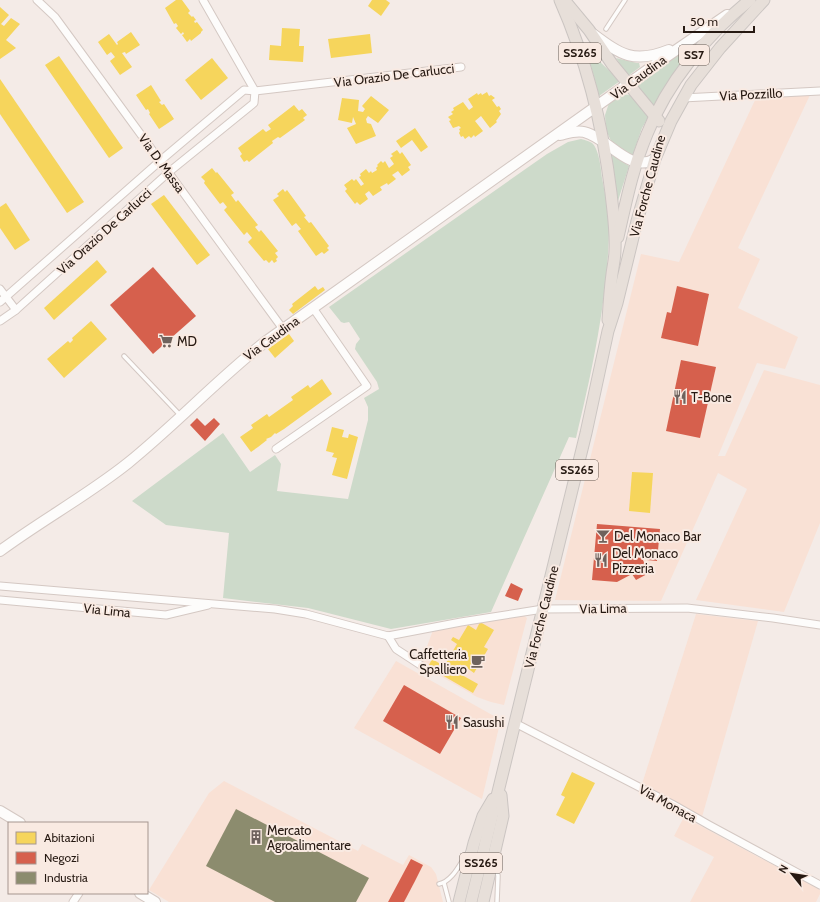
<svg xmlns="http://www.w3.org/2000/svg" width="820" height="902" viewBox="0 0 820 902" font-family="Cabin,sans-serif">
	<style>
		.built { fill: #f9e1d5 }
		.green { fill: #cddaca }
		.homes { fill: #f6d55c }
		.shops { fill: #d6604d }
		.industry { fill: #8c8c6e }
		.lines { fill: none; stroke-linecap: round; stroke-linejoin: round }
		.service-casing { stroke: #d4c8c3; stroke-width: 5.5 }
		.minor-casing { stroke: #d4c8c3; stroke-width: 9 }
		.secondary-casing { stroke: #d4c8c3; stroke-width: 12 }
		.primary-casing { stroke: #cbc5c2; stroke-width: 13 }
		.service { stroke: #fdfcfb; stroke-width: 3.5 }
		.minor { stroke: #fdfcfb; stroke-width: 7 }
		.secondary { stroke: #fdfcfb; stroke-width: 10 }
		.primary { stroke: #e7dfd9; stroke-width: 11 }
		.labels { text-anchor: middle; stroke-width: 4; stroke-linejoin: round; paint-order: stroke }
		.shield { fill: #f9eae2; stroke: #655850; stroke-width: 1 }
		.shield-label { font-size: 12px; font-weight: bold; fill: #261912 }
		.street-label { font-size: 13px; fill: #261912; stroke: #f9eae2 }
		.poi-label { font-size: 13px; fill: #261912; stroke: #f9eae2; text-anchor: start }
	</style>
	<rect width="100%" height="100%" fill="#f4ebe7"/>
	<g class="built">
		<polygon points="810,95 738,248 760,259 738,308 798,337 785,369 757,363 718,456 725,456 764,370 820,385 820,523 784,612 696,600 747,489 718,473 661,601 555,600 641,254 679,262 756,98"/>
		<polygon points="696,614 758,621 702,817 642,784"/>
		<polygon points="523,615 527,618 504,705 491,702 477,697 428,669 421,663 433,630"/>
		<polygon points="396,661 494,716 500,723 482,799 354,728"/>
		<polygon points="224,781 358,851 362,844 403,865 409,855 431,867 436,874 443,902 169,902 149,890 209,793"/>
		<polygon points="684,817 820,890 820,894 816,902 690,902 714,857 674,836"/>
	</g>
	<g class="green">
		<polygon points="687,48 690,50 689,52 653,107 634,84"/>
		<polygon points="592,58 597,59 620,81 599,96 590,62"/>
		<polygon points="616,58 637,63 639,63 640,67 628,76"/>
		<polygon points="622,94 630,95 649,116 642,128 633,154 631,155 611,141 606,130 605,115 609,103"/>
		<path d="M 581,139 C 585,140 589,141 592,143 C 599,149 601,169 602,178 C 605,194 609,212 609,229 C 608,297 592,372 576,438 L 569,437 L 491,612 L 391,629 L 308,608 L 223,598 L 229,533 L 166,525 L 132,501 L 223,433 L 250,472 L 275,455 L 281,464 L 277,491 L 348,499 L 368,420 L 368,407 L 364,398 L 379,389 L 377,382 L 355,349 L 356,344 L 360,339 L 349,322 L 344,323 L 341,322 L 329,307 L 547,154 L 568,142 Z"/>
		<polygon points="613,155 629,166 618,201 611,158"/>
	</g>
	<g class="homes">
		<polygon points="176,0 182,0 190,11 188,13 192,17 193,16 196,20 194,21 195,23 197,22 203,30 201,32 201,33 191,41 190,39 187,42 182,35 184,34 183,32 181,34 176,28 178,26 176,23 174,24 165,8"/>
		<polygon points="372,0 386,0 390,3 381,16 368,6"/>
		<polygon points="0,7 9,15 1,24 4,26 11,18 20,24 6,40 16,48 0,59"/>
		<polygon points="282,28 300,29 299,46 304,46 303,62 269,60 270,45 281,46"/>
		<polygon points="131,32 140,45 126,54 125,52 122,53 132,67 120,75 110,61 115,57 111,52 107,55 98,42 109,34 117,45 118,44 117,42"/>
		<polygon points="370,34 372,53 331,58 328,39"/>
		<polygon points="59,56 123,148 109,158 45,65"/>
		<polygon points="212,58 228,78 201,100 185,80"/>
		<polygon points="0,79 84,202 67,213 0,114"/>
		<polygon points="151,85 161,101 159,102 162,105 164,104 174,119 159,129 149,114 150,113 148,109 146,110 136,95"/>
		<polygon points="487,92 489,96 491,95 495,98 492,100 497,107 499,106 501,109 499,111 501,114 496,121 497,122 490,128 481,116 475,121 483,131 475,137 474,135 471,138 469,136 465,139 463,136 461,137 459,133 460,131 459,129 461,128 459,126 453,128 449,121 451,120 448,117 453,114 451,112 454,110 453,108 463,102 469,110 473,107 468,99 477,93 478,95 481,93 482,95"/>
		<polygon points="371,96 389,110 378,123 368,116 366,119 367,123 371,124 376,136 356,144 347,128 356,124 353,117 352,123 338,120 342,98 359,100 358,111 363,112 365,109 362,106"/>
		<polygon points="294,105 299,111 302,109 307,115 303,118 305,120 280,138 278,137 272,141 273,143 249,162 247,160 244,162 240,156 242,154 238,148 263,129 266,132 271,129 268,125"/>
		<polygon points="415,128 428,147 421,152 412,140 401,148 396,141"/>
		<polygon points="397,150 400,154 402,152 411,165 408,167 410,170 402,176 398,171 392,175 396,179 388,185 387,183 380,187 382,190 373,196 369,191 365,194 368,199 360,205 357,202 355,204 345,191 347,189 344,185 352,179 354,181 356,179 361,186 364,184 359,177 361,176 360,174 366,169 369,173 371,171 372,173 377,170 376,168 378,166 377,165 381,161 383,163 385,161 389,168 394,164 390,158 393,156 391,154"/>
		<polygon points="212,168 216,173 217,172 234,193 231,195 236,202 238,200 258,225 255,227 259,232 261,230 278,251 275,253 278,257 276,259 277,261 274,263 272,260 269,263 266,260 264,261 248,242 252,238 247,232 244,235 224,210 227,207 223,202 220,204 204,183 205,181 201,177"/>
		<polygon points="283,189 285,192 287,190 306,216 304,217 309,223 311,222 329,246 327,248 329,250 324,254 322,252 316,256 298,231 301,229 296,223 292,226 273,200 279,196 277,194"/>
		<polygon points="164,195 210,255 197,265 151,204"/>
		<polygon points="6,203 30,240 15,250 0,228 0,207"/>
		<polygon points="97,260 107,272 54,320 44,308"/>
		<polygon points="315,286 318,290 323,287 325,290 293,314 289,310 293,306 292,304"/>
		<polygon points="91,321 107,339 64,378 47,359 68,341 70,343 73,340 72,338"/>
		<polygon points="289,334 294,341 275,358 268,349"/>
		<polygon points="322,379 332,394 284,429 276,434 275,433 271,437 266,439 267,440 258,447 251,452 240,437 253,428 251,425 267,414 269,417 293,400 291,397 308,385 310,388"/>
		<polygon points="332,427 344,430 342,437 348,438 349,434 358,437 347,479 332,475 337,458 332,457 334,453 326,451"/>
		<polygon points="632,472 653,473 650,513 629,511"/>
		<polygon points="480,622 494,630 484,647 488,649 474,673 467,668 462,675 478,684 473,693 428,667 432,659 444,666 457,644 451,640 453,637 459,640 468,625 476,630"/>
		<polygon points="572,772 595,783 574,824 556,815 565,797 561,795"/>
	</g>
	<g class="shops">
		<polygon points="153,267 196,316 153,354 110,305"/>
		<polygon points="677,286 709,294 698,346 661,338 667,312 671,313"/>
		<polygon points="681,360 716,367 700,438 666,431"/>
		<polygon points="197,418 205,426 214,418 220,424 205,441 190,425"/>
		<polygon points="597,524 660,529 657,561 647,560 647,555 642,554 642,558 649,573 636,580 632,574 617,582 592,580"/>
		<polygon points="511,583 523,589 518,601 505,596"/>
		<polygon points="404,685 461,718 440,754 383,721"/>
		<polygon points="411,859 423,865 415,881 404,902 388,902"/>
	</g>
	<polygon class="industry" points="236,809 369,878 356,902 275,902 206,866"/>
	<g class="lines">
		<defs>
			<g id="service">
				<polyline points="606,29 625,0"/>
				<polyline points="124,356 180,415"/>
				<polyline points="496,863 498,876 497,902"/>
				<polyline points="444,883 449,902"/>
				<path d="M 439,884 C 453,881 460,863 468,852"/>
			</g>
			<g id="minor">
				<polyline points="37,0 55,17 283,329"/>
				<polyline points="683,98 820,91"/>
				<polyline points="0,289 16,310"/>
				<polyline points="0,302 160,161 244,90 255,91 461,67"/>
				<polyline points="0,321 16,310 169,172 254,103 255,91 203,0"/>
				<polyline points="276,449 367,386 313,308"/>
				<polyline points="0,586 275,609 306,614 388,636 461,622 543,609 687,608 773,618 820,625"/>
				<polyline points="0,600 166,615 208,605"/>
				<polyline points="388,636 396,649 422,666"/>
				<polyline points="515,723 672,804 709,825 820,885"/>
				<polyline points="73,902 79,893"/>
			</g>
			<g id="secondary">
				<path d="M 593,34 C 621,55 634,64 669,50"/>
				<path d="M 560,135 C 568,133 576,130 584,132 C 609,138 629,174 655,159"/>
				<path d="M 0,551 C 42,520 88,495 128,463 C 175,425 217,380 265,342 L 653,66 L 727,15"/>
				<polyline points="0,811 20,823"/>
				<polyline points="140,893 155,902"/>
			</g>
			<g id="primary">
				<path d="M 560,0 C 587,61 603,127 611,193 C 613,212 616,231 615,250 C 615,258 613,266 612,274 C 610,289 609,304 608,320"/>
				<polyline points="565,1 589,30 612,64 659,121"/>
				<path d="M 618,237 C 626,202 633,167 647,134 C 667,83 707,34 750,0"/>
				<polyline points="459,902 474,843 483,816 493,799"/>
				<polyline points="471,902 586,433 608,331 617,303 637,221 655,159 671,121 691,85 720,48 764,0"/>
				<polyline points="483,902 503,816 501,795"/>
			</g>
		</defs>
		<use href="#service" class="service-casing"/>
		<use href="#minor" class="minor-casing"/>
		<use href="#secondary" class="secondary-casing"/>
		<use href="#primary" class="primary-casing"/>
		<use href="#service" class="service"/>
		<use href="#minor" class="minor"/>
		<use href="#secondary" class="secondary"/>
		<use href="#primary" class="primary"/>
	</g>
	<defs>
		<symbol id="supermarket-bare" viewBox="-9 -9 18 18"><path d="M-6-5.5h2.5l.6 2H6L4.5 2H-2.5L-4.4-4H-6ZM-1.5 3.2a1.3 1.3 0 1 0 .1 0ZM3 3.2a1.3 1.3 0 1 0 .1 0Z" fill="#6e625d" stroke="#f9eae2" stroke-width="2.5" paint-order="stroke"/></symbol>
		<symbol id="restaurant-bare" viewBox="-9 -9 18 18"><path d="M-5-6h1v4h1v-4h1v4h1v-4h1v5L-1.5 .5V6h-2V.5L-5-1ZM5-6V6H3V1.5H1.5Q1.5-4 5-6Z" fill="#6e625d" stroke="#f9eae2" stroke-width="2.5" paint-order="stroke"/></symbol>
		<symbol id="bar-bare" viewBox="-9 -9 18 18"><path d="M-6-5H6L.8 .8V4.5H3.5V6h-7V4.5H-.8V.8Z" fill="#6e625d" stroke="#f9eae2" stroke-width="2.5" paint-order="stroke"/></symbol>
		<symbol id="cafe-bare" viewBox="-9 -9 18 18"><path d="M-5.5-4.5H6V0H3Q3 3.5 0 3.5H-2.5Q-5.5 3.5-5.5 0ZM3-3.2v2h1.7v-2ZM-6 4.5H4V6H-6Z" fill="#6e625d" stroke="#f9eae2" stroke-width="2.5" paint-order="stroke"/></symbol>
		<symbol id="building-bare" viewBox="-9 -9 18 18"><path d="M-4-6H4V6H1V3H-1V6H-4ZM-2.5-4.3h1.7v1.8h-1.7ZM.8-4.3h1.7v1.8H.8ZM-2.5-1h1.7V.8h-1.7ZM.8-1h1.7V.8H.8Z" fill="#6e625d" stroke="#f9eae2" stroke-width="2.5" paint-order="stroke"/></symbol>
	</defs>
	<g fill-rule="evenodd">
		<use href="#supermarket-bare" x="156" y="331" width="20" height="20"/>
		<use href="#restaurant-bare" x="670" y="387" width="20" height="20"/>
		<use href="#bar-bare" x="593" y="526" width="20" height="20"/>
		<use href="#restaurant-bare" x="591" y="550" width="20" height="20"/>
		<use href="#cafe-bare" x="468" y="651" width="20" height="20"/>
		<use href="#restaurant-bare" x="442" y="712" width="20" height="20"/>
		<use href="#building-bare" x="246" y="827" width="20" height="20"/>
	</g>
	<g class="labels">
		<g class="shield">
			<rect x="559" y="43" width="42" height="20" rx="3"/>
			<rect x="679" y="45" width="30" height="20" rx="3"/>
			<rect x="556" y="460" width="42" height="20" rx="3"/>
			<rect x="460" y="853" width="42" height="20" rx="3"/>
		</g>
		<g class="shield-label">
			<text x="580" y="57">SS265</text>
			<text x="694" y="59">SS7</text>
			<text x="577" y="474">SS265</text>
			<text x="481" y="867">SS265</text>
		</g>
		<g class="street-label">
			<text transform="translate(394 75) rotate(-7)" y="5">Via Orazio De Carlucci</text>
			<text transform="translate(638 77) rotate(-36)" y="5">Via Caudina</text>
			<text transform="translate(751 94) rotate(-3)" y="5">Via Pozzillo</text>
			<text transform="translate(162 163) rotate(54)" y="5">Via D. Massa</text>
			<text transform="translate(647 186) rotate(-75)" y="5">Via Forche Caudine</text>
			<text transform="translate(104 231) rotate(-42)" y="5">Via Orazio De Carlucci</text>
			<text transform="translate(271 338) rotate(-36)" y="5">Via Caudina</text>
			<text transform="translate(603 608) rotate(-1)" y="5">Via Lima</text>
			<text transform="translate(107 610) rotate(6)" y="5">Via Lima</text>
			<text transform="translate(541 617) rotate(-76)" y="5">Via Forche Caudine</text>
			<text transform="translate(668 803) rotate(29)" y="5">Via Monaca</text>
		</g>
		<g class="poi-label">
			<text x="177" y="346">MD</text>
			<text x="691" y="402">T-Bone</text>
			<text x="614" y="541">Del Monaco Bar</text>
			<text x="612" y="558">Del Monaco<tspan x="612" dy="15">Pizzeria</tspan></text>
			<text x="467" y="659" text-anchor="end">Caffetteria<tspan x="467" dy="15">Spalliero</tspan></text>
			<text x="463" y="727">Sasushi</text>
			<text x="267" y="835">Mercato<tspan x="267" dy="15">Agroalimentare</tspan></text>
		</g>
	</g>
	<rect x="8" y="822" width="140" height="72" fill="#f9eae2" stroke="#a5968f"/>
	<rect x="16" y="832" width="20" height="12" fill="#f6d55c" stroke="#a5968f"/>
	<text x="44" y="842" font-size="12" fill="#261912">Abitazioni</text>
	<rect x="16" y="852" width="20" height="12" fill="#d6604d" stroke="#a5968f"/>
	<text x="44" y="862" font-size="12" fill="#261912">Negozi</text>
	<rect x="16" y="872" width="20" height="12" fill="#8c8c6e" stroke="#a5968f"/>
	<text x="44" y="882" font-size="12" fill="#261912">Industria</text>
	<g transform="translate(792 874) rotate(300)" stroke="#f9eae2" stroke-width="3" paint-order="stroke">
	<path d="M0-3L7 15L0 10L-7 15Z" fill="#261912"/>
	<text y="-6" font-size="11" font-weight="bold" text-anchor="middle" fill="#261912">N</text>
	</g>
	<path d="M684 26v6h70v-6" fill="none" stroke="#261912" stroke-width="2"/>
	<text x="690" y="26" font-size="12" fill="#261912" stroke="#f9eae2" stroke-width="3" paint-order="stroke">50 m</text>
</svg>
